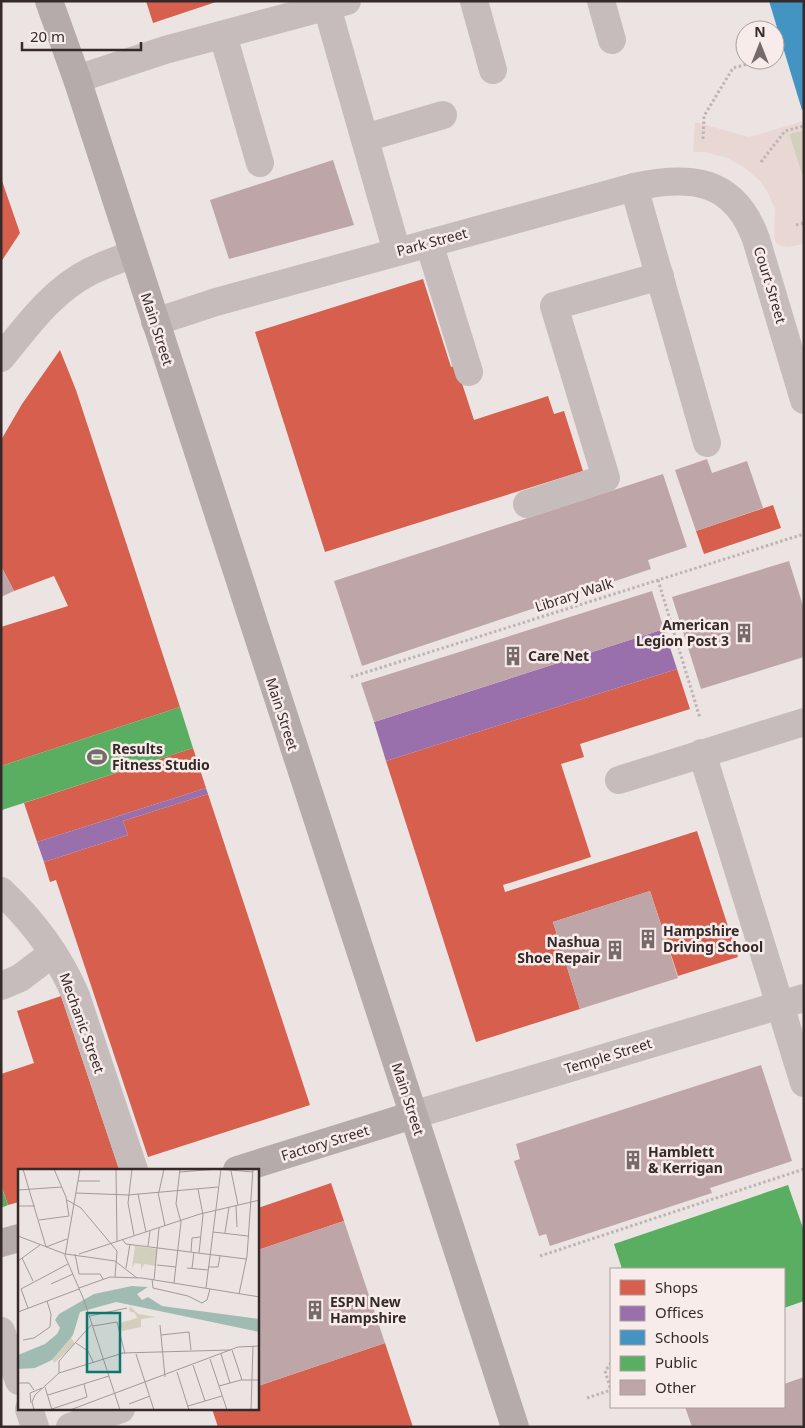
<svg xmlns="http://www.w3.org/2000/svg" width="805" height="1428" viewBox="0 0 805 1428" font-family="'Noto Sans',sans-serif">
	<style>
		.green { fill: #d3cfbd }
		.plaza { fill: #e9d7d3 }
		.shops { fill: #d6604d }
		.offices { fill: #9970ab }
		.schools { fill: #4393c3 }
		.public { fill: #5aae61 }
		.building { fill: #bea6a8 }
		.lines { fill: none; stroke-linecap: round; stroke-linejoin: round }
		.path { stroke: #beb4b4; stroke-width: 3; stroke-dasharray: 2.5 2.5; stroke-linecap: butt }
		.minor { stroke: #c5bcbb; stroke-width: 28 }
		.major { stroke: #b5abaa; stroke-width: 28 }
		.labels { text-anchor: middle; stroke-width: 5; stroke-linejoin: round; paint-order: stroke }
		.street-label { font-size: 14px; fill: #36292a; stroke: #f8ecea }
		.poi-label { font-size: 14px; font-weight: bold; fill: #36292a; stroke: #f8ecea; text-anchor: start }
		.inset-road { fill: none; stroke: #a39998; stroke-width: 1 }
		.view { fill: #0f766e; fill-opacity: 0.15; stroke: #0f766e; stroke-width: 2.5 }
		.inset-edge { fill: none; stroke: #36292a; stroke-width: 2.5 }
	</style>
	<rect width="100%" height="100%" fill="#ece4e2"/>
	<polygon class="green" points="804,130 804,175 802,175 789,134"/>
	<polygon class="plaza" points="804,121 804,130 789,134 802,175 804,175 804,244 788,247 782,246 776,243 774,237 775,209 767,191 760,181 745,168 727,158 705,152 693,152 695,122 749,137"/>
	<g class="shops">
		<polygon points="146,1 216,1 216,2 153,23"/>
		<polygon points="1,178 20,233 1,262"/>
		<polygon points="423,279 451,367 456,365 474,420 548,396 554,414 564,411 583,471 325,552 255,332"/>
		<polygon points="60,350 76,390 180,707 1,766 1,627 68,606 54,576 14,591 1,566 1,440 22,404"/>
		<polygon points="773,505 781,528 704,554 696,531"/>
		<polygon points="677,669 690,709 580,744 584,757 561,764 591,857 503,885 505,892 697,831 738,957 678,976 650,891 553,922 580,1009 476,1042 386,761"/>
		<polygon points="193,748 206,788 37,842 24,803"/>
		<polygon points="208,794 310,1105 148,1157 56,880 50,882 44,862 128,835 123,821"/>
		<polygon points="61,996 119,1169 113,1170 19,1170 19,1202 8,1205 1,1185 1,1074 34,1063 17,1011"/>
		<polygon points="331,1183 344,1221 258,1250 258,1208"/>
		<polygon points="385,1343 413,1427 218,1427 212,1409 258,1409 258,1386"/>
	</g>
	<g class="offices">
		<polygon points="664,629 677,669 386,761 374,722"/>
		<polygon points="206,788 208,794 123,821 128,835 44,862 37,842"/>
	</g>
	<polygon class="schools" points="769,1 804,1 804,109 802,110"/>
	<g class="public">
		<polygon points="180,707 193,748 2,810 1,766"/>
		<polygon points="788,1185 804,1231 804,1301 784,1308 784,1269 622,1269 614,1244"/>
		<polygon points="1,1186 8,1205 1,1208"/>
	</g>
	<g class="building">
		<polygon points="333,160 354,225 229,259 210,200"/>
		<polygon points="707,459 712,473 747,461 763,508 696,531 675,470"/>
		<polygon points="663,474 687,547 648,560 651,569 362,666 334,581"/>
		<polygon points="789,561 804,609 804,657 701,689 672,597"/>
		<polygon points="1,566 14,591 1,597"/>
		<polygon points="652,591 664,629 374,722 361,683"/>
		<polygon points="650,891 678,978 580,1009 553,922"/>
		<polygon points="761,1065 792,1161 710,1188 712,1193 550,1246 546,1234 539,1236 514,1161 520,1159 516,1144"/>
		<polygon points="344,1221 385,1343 258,1386 258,1250"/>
		<polygon points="804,1377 804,1427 692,1427 685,1407 784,1407 784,1384"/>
	</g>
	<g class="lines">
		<g class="path">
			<polyline points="775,56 785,53"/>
			<polyline points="703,139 704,116 733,68 762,60"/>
			<polyline points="761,162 785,131 804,126"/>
			<polyline points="796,225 804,223"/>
			<polyline points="658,580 700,718"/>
			<polyline points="351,677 804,534"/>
			<polyline points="540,1256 804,1169"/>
			<polyline points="611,1363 605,1371 611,1390"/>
			<polyline points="587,1398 611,1390"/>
		</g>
		<g class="minor">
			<polyline points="474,1 493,70"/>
			<polyline points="601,1 612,40"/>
			<polyline points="327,7 397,252"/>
			<polyline points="223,35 260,163"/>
			<polyline points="77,79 165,50 347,1"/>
			<polyline points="365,138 443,115"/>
			<polyline points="634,187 707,443"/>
			<polyline points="429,243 469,372"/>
			<path d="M 155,322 L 216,302 L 634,187 C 690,175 734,178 756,239 L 804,400"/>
			<path d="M 1,358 C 27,326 52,291 89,272 C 103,265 118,260 133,254"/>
			<polyline points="527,504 606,478 554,306 660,276"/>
			<polyline points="702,753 804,1083"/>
			<polyline points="619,780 804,722"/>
			<path d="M 1,891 C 33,921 59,956 76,996 L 134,1170"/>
			<polyline points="1,986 20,978 53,953"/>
			<polyline points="413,1115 804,998"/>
			<polyline points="1,1331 19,1381"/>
			<polyline points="29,1409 35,1427"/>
			<polyline points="70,1427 121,1409"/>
		</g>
		<g class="major">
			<polyline points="49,1 77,79 515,1427"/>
			<polyline points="237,1170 413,1115"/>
			<polyline points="1,1243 19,1238"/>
		</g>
	</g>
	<defs>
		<symbol id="building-bare" viewBox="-9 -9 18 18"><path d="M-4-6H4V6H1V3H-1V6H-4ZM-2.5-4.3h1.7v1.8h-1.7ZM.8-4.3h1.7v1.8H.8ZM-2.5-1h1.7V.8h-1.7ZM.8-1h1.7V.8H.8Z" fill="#766a6a" stroke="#f8ecea" stroke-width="2.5" paint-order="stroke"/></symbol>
		<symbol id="stadium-bare" viewBox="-9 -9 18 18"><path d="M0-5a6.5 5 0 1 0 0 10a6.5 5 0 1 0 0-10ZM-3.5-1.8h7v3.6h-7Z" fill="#766a6a" stroke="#f8ecea" stroke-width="2.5" paint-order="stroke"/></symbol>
	</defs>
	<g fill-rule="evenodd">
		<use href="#building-bare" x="730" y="619" width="28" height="28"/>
		<use href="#building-bare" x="499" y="642" width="28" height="28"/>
		<use href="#stadium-bare" x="83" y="743" width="28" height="28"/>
		<use href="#building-bare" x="634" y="925" width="28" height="28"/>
		<use href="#building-bare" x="601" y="936" width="28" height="28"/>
		<use href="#building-bare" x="619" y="1146" width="28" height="28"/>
		<use href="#building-bare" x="301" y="1296" width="28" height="28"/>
	</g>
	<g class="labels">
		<g class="street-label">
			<text transform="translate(432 242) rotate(-15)" y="5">Park Street</text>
			<text transform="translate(770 285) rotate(73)" y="5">Court Street</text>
			<text transform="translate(157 329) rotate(72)" y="5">Main Street</text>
			<text transform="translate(574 595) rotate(-18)" y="5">Library Walk</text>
			<text transform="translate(282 714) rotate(72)" y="5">Main Street</text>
			<text transform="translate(82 1023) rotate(70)" y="5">Mechanic Street</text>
			<text transform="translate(608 1056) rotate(-17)" y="5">Temple Street</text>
			<text transform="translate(408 1099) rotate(72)" y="5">Main Street</text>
			<text transform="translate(325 1143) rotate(-17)" y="5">Factory Street</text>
		</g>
		<g class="poi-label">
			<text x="729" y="630" text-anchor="end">American<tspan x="729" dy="16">Legion Post 3</tspan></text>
			<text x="528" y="661">Care Net</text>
			<text x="112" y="754">Results<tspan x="112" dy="16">Fitness Studio</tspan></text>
			<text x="663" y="936">Hampshire<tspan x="663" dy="16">Driving School</tspan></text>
			<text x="600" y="947" text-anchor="end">Nashua<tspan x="600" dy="16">Shoe Repair</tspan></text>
			<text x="648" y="1157">Hamblett<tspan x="648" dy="16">&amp; Kerrigan</tspan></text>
			<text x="330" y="1307">ESPN New<tspan x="330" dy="16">Hampshire</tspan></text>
		</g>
	</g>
	<g transform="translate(18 1169)">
		<rect width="241" height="241" fill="#ece4e2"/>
		<path d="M 117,77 L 139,80 L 137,97 L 126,95 L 123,101 L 123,95 L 117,94 L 114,99 ZM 112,137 L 120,145 L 138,148 L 123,150 L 123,158 L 104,162 L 102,154 L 119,149 L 117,144 L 111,142 ZM 53,168 L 57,175 L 36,194 L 35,190 Z" fill="#d3cfbd"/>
		<path d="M 114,117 L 130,118 L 119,125 L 124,131 L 130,128 L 144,137 L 241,150 L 241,163 L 98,133 L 62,143 L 55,166 L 34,191 L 17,199 L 0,200 L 0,186 L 27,175 L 39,165 L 42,159 L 37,151 L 41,145 L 76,125 Z" fill="#a0bcb2"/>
		<path class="inset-road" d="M 5,0 L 28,78 L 49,70M 62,0 L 47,87 L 66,131 L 102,241M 98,0 L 99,72M 114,0 L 110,34 L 116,66M 213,2 L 220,36M 162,3 L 200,0 L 235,3M 60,12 L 82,12M 180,20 L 185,46 L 181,84M 0,21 L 44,18M 140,23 L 147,57M 141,23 L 146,0M 58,24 L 110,26 L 200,18M 120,25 L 128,63M 49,31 L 63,39 L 99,82 L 97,108M 218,36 L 219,58M 0,37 L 17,37M 21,51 L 51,47 L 48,28 L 36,0M 195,63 L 230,67M 207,64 L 211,38M 0,67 L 47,85M 104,70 L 108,75 L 228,90M 130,77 L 132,62M 173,83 L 174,69 L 182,68M 48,85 L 97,92 L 119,109M 57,85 L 61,105 L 82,105 L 85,110M 61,85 L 182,45 L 242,31M 4,89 L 15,112M 0,92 L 22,76M 139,96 L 158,98M 190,98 L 200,98 L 202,87M 108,99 L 112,75M 169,99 L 190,101M 174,99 L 176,83M 134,110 L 135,119 L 170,127 L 184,134 L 189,131 L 192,120M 136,111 L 141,59M 156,114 L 163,53 L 158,35 L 162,0M 33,115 L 55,105M 61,119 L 92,108 L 124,109 L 242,128M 188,119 L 203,0M 221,125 L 229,87 L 235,0M 10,139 L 3,120 L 50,95M 0,143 L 61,120M 72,147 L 109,139M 142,156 L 147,208M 75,157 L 99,153 L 107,185M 143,166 L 171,163 L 173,181M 5,171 L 16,169 L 32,158 L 33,145 L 29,132M 58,174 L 70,182 L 75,193M 214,181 L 224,211M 104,184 L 212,181M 118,185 L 136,241M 203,185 L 212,214M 86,190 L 105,184M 192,190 L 209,241M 175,196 L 187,232M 159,203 L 171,241M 41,204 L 41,192 L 74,155M 0,214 L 11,214 L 16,221M 201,217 L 223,211 L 242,211M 27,218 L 34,241M 30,226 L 91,207M 13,234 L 12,224 L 24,219M 111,235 L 132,227M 170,237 L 204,227M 34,240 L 69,228 L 66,215M 16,241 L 14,233 L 17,226 L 41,204 L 86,190M 52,241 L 220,178 L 242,177M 233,241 L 235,177"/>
		<path class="view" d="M 69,144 L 102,144 L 102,203 L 69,203 Z"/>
		<rect width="241" height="241" class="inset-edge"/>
	</g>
	<rect width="805" height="1428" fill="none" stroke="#36292a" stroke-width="5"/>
	<rect x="610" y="1268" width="175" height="140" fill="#f8ecea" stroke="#aa9e9d"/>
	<rect x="620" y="1280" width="25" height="15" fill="#d6604d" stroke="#aa9e9d"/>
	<text x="655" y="1293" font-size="15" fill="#36292a">Shops</text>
	<rect x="620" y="1306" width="25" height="15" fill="#9970ab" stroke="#aa9e9d"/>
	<text x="655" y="1318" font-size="15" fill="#36292a">Offices</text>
	<rect x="620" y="1330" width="25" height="15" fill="#4393c3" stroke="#aa9e9d"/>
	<text x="655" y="1343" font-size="15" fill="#36292a">Schools</text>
	<rect x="620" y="1356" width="25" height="15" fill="#5aae61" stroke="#aa9e9d"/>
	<text x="655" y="1368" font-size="15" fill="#36292a">Public</text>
	<rect x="620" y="1380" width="25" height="15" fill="#bea6a8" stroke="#aa9e9d"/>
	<text x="655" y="1393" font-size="15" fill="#36292a">Other</text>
	<g transform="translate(760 45)"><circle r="24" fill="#f8ecea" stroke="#aa9e9d"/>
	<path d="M0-4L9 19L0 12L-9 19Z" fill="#766a6a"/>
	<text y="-8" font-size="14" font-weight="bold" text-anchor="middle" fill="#36292a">N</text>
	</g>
	<path d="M22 42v8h119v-8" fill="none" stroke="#36292a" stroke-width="2.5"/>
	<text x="30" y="42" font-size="15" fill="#36292a" stroke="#f8ecea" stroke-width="4" paint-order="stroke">20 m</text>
</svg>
